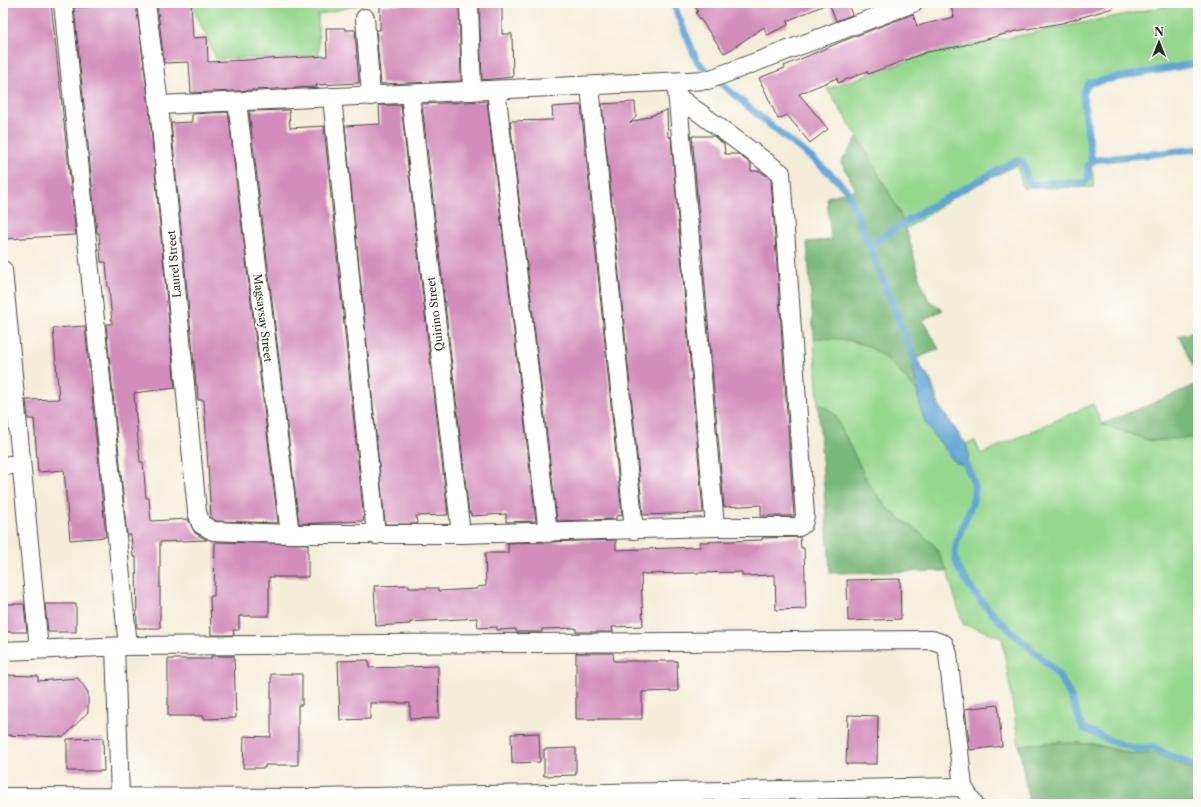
<svg xmlns="http://www.w3.org/2000/svg" width="1201" height="807" viewBox="0 0 1201 807" font-family="'Libre Caslon Text',serif">
	<style>
		.green { fill: #95d78e; stroke: #60815c }
		.forest { fill: #78b879; stroke: #527252 }
		.water { fill: #5ea4d4; stroke: #446880 }
		.lines { fill: none; stroke-linecap: round; stroke-linejoin: round }
		.stream { stroke: #5ea4d4; stroke-width: 7 }
		.building { fill: #d38dbc }
		.minor-casing { stroke: #494845; stroke-width: 20 }
		.minor { stroke: #fff; stroke-width: 18 }
		.labels { text-anchor: middle; stroke-width: 4; stroke-linejoin: round; paint-order: stroke }
		.street-label { font-size: 11px; fill: #2b2b2b; stroke: #fdfcf7 }
	</style>
	<rect width="100%" height="100%" fill="#fdfcf7"/>
	<filter id="ink" filterUnits="userSpaceOnUse"><feTurbulence type="fractalNoise" baseFrequency=".025" numOctaves="2"/><feDisplacementMap in="SourceGraphic" scale="8" xChannelSelector="R" yChannelSelector="G"/><feConvolveMatrix kernelMatrix="1 2 1 2 8 2 1 2 1" color-interpolation-filters="sRGB"/></filter>
	<filter id="wash" filterUnits="userSpaceOnUse"><feTurbulence type="fractalNoise" baseFrequency=".012" numOctaves="4" result="noise"/><feDisplacementMap in="SourceGraphic" scale="16" xChannelSelector="R" yChannelSelector="G"/><feGaussianBlur stdDeviation="0.9" result="paint"/><feColorMatrix in="noise" values="0 0 0 0 0 0 0 0 0 0 0 0 0 0 0 0 0 1.4 0 .05"/><feComposite in="paint" operator="in"/></filter>
	<g filter="url(#wash)">
		<rect width="100%" height="100%" fill="#f4edd9"/>
		<g class="green">
			<polygon points="191,3 358,3 359,5 318,15 319,56 216,59"/>
			<polygon points="1183,3 1198,3 1198,63 1088,83 1083,95 1094,187 1023,188 1017,165 959,194 906,229 898,209 858,137 827,89 931,53"/>
			<polygon points="814,338 841,338 871,347 893,364 918,392 920,407 935,438 948,451 955,462 969,455 966,444 975,441 981,454 1093,404 1102,424 1151,441 1198,437 1198,772 1154,753 1134,754 1093,744 1060,742 1019,745 1002,637 963,624 947,571 935,546 920,533 889,510 868,483 834,413 818,403"/>
		</g>
		<g class="forest">
			<path d="M 858,137 L 898,209 L 909,238 L 920,280 L 929,301 L 943,310 L 923,320 L 939,349 L 915,359 L 913,369 L 918,392 C 882,352 870,337 814,338 L 807,242 L 831,240 L 827,197 L 856,190 L 841,162 Z"/>
			<polygon points="1198,330 1198,377 1179,336"/>
			<polygon points="1198,384 1198,437 1151,441 1102,424"/>
			<polygon points="818,403 834,413 868,483 889,510 920,533 935,546 947,571 830,573"/>
			<polygon points="1060,742 1093,744 1134,754 1154,753 1198,772 1198,804 1029,804 1019,745"/>
		</g>
		<polygon class="water" points="915,359 931,381 939,406 966,444 969,455 967,467 955,462 926,424 920,407 913,368"/>
		<g class="lines">
			<g class="stream">
				<path d="M 673,3 L 696,59 L 703,68 C 729,91 755,112 781,134 C 805,153 828,169 848,192 L 918,368"/>
				<polyline points="1092,162 1083,95 1088,83 1198,63"/>
				<polyline points="870,245 928,208 1017,160 1023,162 1028,182 1034,185 1057,182 1084,183 1088,179 1088,165 1095,160 1198,149"/>
				<path d="M 963,460 C 967,467 973,477 974,485 C 978,512 944,542 959,569 C 975,599 1002,624 1028,646 C 1036,654 1047,662 1055,671 C 1069,687 1075,709 1083,728 L 1111,741 L 1136,749 L 1153,747 L 1170,756 L 1198,766"/>
			</g>
		</g>
		<g id="blocks">
			<g class="building">
				<polygon points="3,3 51,3 76,235 4,239"/>
				<polygon points="107,3 136,3 149,106 175,388 134,393 138,441 140,462 143,462 146,498 149,498 151,521 188,519 195,533 207,540 160,542 160,628 137,628 136,557 133,557 131,535 127,535 106,324 112,324 109,287 108,287 106,262 101,262 99,233 97,233 74,8 107,5"/>
				<polygon points="157,3 191,3 193,38 207,37 208,62 327,56 326,28 345,28 345,30 355,30 359,83 316,85 317,87 191,93 189,62 164,63"/>
				<polygon points="501,3 502,10 502,34 512,34 513,77 482,80 479,4"/>
				<polygon points="692,3 848,3 852,15 836,21 829,3 787,21 788,25 767,35 764,27 730,50 724,53 696,13 698,11"/>
				<polygon points="950,3 1112,3 1113,8 1062,23 1016,31 961,46 927,52 868,74 867,71 838,83 837,78 799,94 828,129 810,143 787,115 778,119 759,78 785,68 784,66 843,41 913,14 917,26 954,17"/>
				<polygon points="435,4 459,4 461,81 381,84 376,30 380,30 380,5"/>
				<polygon points="487,101 536,521 506,522 506,514 471,516 471,513 469,513 422,104"/>
				<polygon points="635,102 636,117 630,123 667,110 668,137 671,137 703,513 643,515 602,104"/>
				<polygon points="379,105 401,105 448,515 416,516 417,524 385,524 345,126 380,124"/>
				<polygon points="581,105 622,515 616,516 616,519 557,521 510,121 553,120 552,107"/>
				<polygon points="289,110 290,128 324,126 364,521 299,524 249,111"/>
				<polygon points="228,112 278,523 216,521 211,517 204,400 198,400 197,385 196,385 171,123 192,122 192,114"/>
				<polygon points="692,136 713,136 724,144 725,154 738,154 751,164 751,171 760,171 771,179 794,516 761,516 761,505 724,507"/>
				<polygon points="85,326 106,537 70,540 64,470 38,472 34,419 28,419 26,400 59,399 53,328"/>
				<polygon points="800,537 801,548 804,548 806,609 776,610 775,575 742,576 742,572 641,574 643,626 612,627 613,632 576,632 576,628 542,629 542,632 516,632 516,629 497,630 497,627 478,628 477,618 410,622 410,624 376,626 374,586 409,585 409,588 438,588 438,591 477,589 477,587 486,586 485,553 508,553 508,543 616,540 616,550 700,547 700,542 762,540 762,538"/>
				<polygon points="215,542 308,544 308,577 269,577 269,616 239,616 239,630 233,630 234,635 211,635 210,596 214,596"/>
				<polygon points="900,579 901,619 848,621 847,580"/>
				<polygon points="3,604 24,604 27,632 3,632"/>
				<polygon points="45,604 76,604 76,632 48,632"/>
				<polygon points="576,653 613,653 614,661 677,661 678,691 642,692 642,719 576,719"/>
				<polygon points="211,656 234,656 236,718 204,719 204,716 168,716 168,659 211,659"/>
				<polygon points="369,660 369,668 438,666 439,718 410,719 410,703 370,703 370,719 340,720 338,661"/>
				<polygon points="271,674 302,674 302,705 298,705 298,765 265,765 265,768 243,768 244,736 271,737"/>
				<polygon points="3,675 38,676 38,681 78,678 88,692 88,712 64,737 3,735"/>
				<polygon points="998,705 1002,746 970,750 965,709"/>
				<polygon points="848,715 878,716 877,764 846,764"/>
				<polygon points="539,733 540,762 512,763 511,734"/>
				<polygon points="103,738 104,771 67,771 67,739"/>
				<polygon points="576,748 576,775 544,776 544,749"/>
			</g>
		</g>
	</g>
	<g filter="url(#ink)">
		<use href="#blocks" fill-opacity="0" stroke="#494845" stroke-width="1"/>
		<g class="lines">
			<defs>
				<g id="minor">
					<polyline points="63,3 128,646"/>
					<polyline points="146,3 159,105 197,512 201,524 213,531 290,534 461,534 715,527 799,527 803,524 805,516 781,173 678,97"/>
					<polyline points="469,4 472,91"/>
					<polyline points="365,18 371,96"/>
					<polyline points="590,86 634,530"/>
					<polyline points="496,90 548,533"/>
					<polyline points="677,90 715,527"/>
					<polyline points="410,94 461,534"/>
					<polyline points="332,97 376,535"/>
					<polyline points="237,102 290,534"/>
					<polyline points="159,105 708,80 913,3"/>
					<polyline points="3,270 39,649"/>
					<polyline points="3,466 20,464"/>
					<polyline points="115,647 120,797"/>
					<polyline points="3,651 128,646 932,640 944,644 948,654 963,787 974,804"/>
					<polyline points="3,797 314,798 963,787"/>
				</g>
			</defs>
			<use href="#minor" class="minor-casing"/>
			<use href="#minor" class="minor"/>
		</g>
	</g>
	<g class="labels">
		<g class="street-label">
			<text transform="translate(174 264) rotate(-95)" y="4">Laurel Street</text>
			<text transform="translate(435 314) rotate(-97)" y="4">Quirino Street</text>
			<text transform="translate(263 318) rotate(83)" y="4">Magsaysay Street</text>
		</g>
	</g>
	<rect width="1201" height="807" fill="none" stroke="#fdfcf7" stroke-width="16"/>
	<g transform="translate(1159 42)" stroke="#fdfcf7" stroke-width="3" paint-order="stroke">
	<path d="M0-3L7 15L0 10L-7 15Z" fill="#2b2b2b"/>
	<text y="-6" font-size="11" font-weight="bold" text-anchor="middle" fill="#2b2b2b">N</text>
	</g>
</svg>
